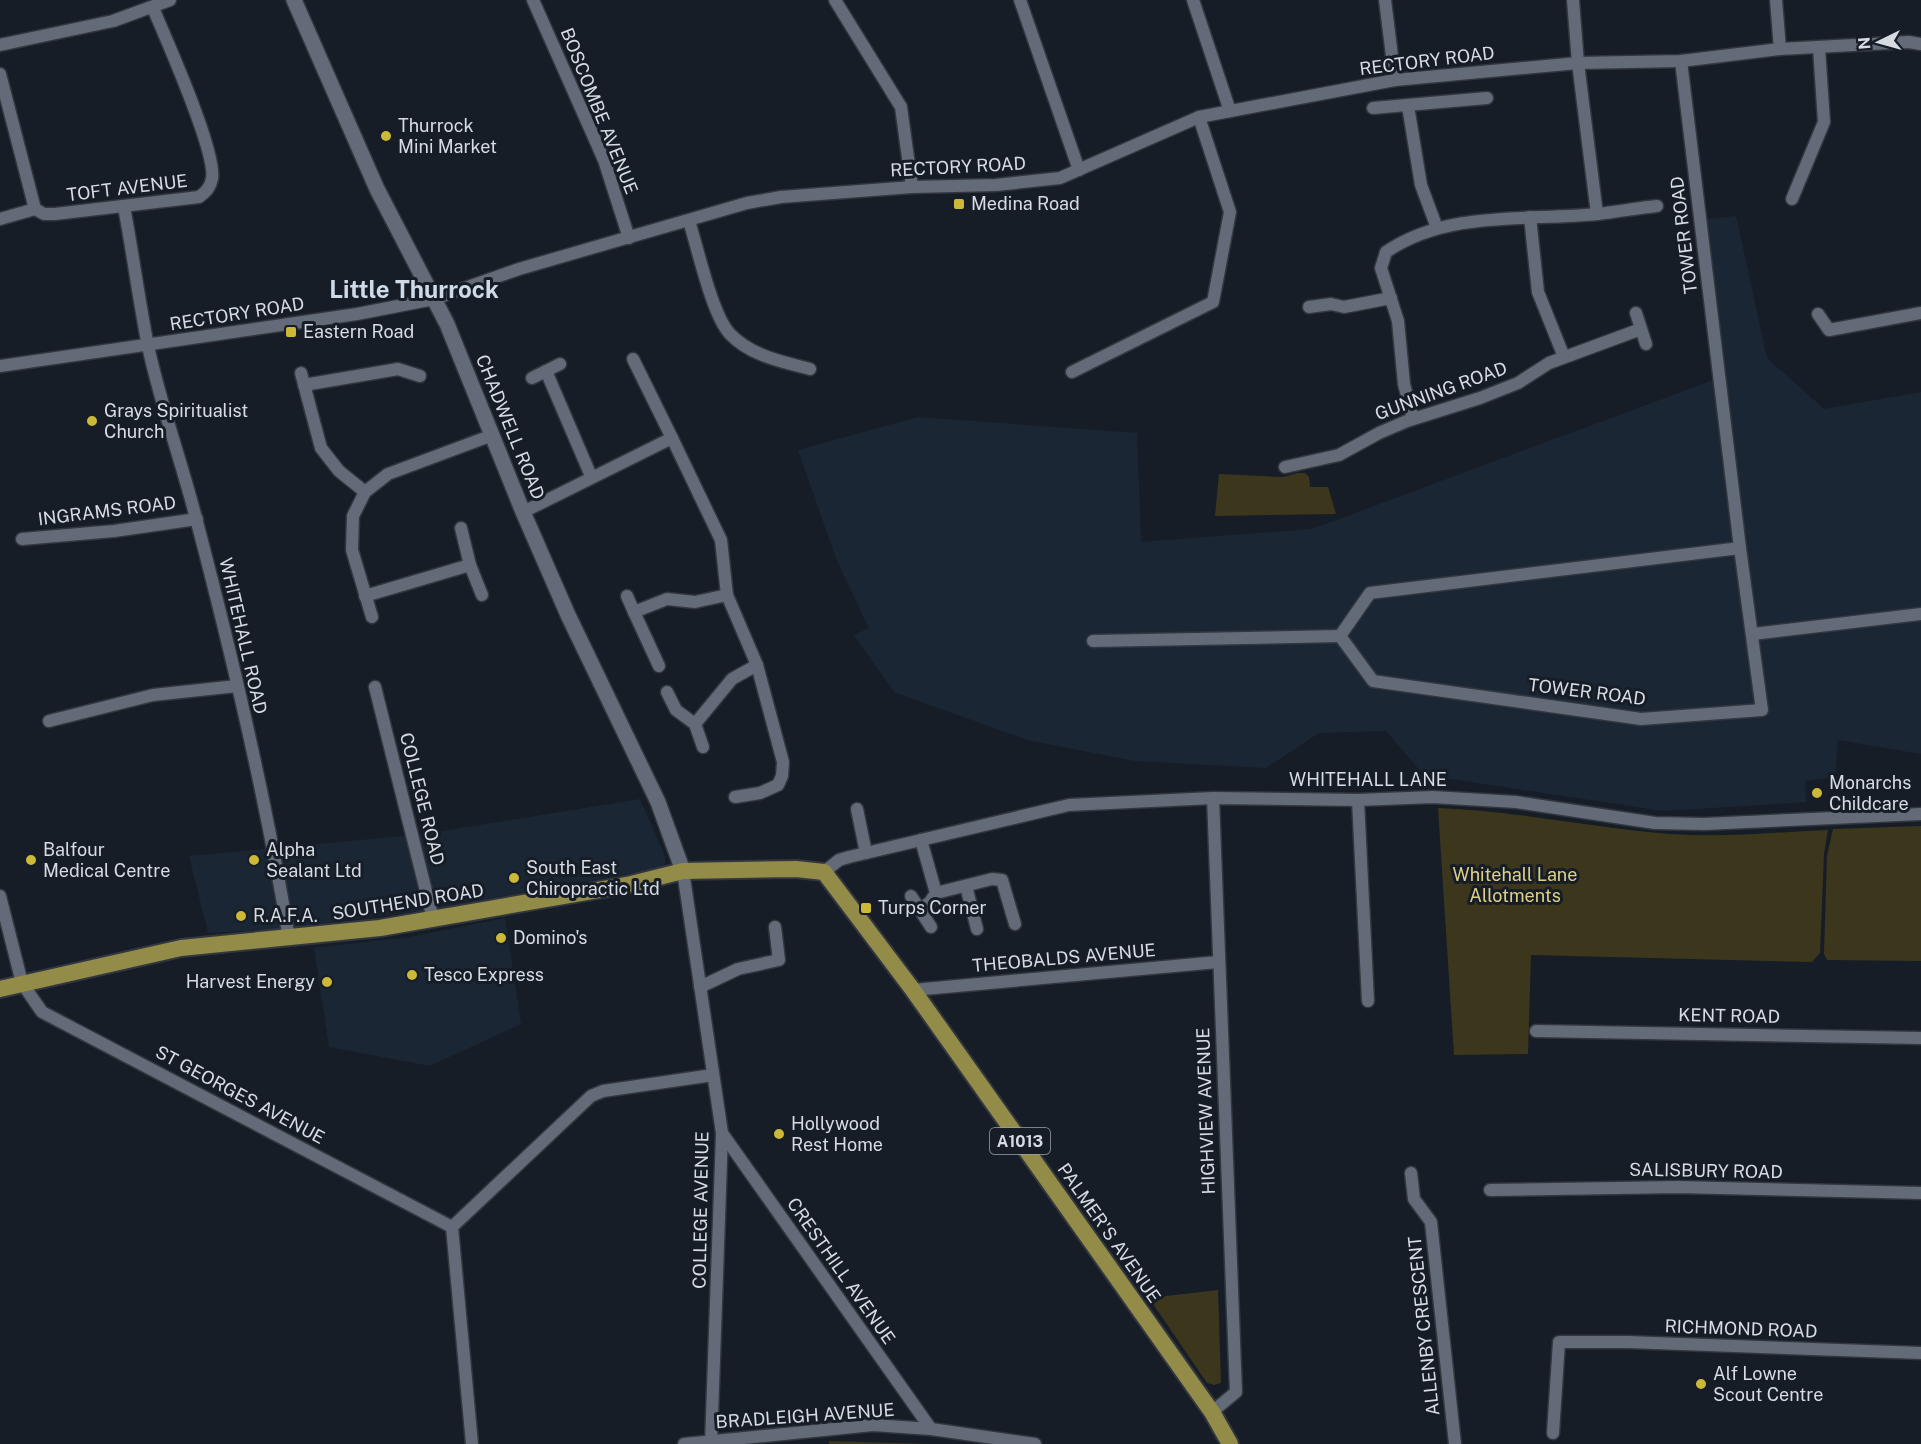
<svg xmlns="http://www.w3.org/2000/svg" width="1921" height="1444" viewBox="0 0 1921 1444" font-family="'Public Sans',sans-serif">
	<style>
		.built { fill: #1b2635 }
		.green { fill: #3c371c }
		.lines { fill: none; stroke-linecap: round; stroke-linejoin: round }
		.minor-casing { stroke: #32363e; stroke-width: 15 }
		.tertiary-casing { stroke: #32363e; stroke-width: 18 }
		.primary-casing { stroke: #32363e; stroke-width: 20 }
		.minor { stroke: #626b77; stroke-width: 12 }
		.tertiary { stroke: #626b77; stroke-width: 15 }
		.primary { stroke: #938b48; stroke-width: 16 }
		.poi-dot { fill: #cdb938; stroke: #161d27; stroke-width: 2 }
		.labels { text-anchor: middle; stroke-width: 6; stroke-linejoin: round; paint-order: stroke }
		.shield { fill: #161d27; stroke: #9da3ab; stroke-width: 1.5 }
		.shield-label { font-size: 16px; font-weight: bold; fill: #d7dce3 }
		.street-label { font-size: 18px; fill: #d7dce3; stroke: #161d27 }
		.poi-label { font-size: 18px; fill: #d7dce3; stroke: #161d27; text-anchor: start }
		.park-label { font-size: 18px; fill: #ded185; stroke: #161d27 }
		.district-label { font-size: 24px; font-weight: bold; fill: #cfdae8; stroke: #161d27 }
	</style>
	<rect width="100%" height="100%" fill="#161d27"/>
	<g class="built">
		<polygon points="1736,216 1767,358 1824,409 1921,392 1921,754 1838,740 1835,777 1805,781 1806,802 1664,811 1424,775 1386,731 1319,733 1266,768 1135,761 1027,740 894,692 854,635 869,628 837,561 798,450 918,417 1137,433 1141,542 1312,529 1719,378 1701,220"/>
		<polygon points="640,799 665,856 665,864 661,868 419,911 279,929 208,933 189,856 424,834"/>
		<polygon points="505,918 521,1024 430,1066 329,1047 314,948 409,937"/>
	</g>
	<g class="green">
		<polygon points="1298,473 1305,473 1309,477 1310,487 1328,487 1336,514 1215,516 1219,474 1283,477"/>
		<path d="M 1438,808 C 1517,811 1593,828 1671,834 C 1723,838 1776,832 1828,830 L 1824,854 L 1820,953 L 1812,962 L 1531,955 L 1528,1054 L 1454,1055 Z"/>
		<polygon points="1921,826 1921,961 1827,960 1824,954 1827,856 1833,829"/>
		<polygon points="1218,1290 1221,1383 1214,1385 1207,1383 1149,1298"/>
		<polygon points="829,1441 930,1444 829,1444"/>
	</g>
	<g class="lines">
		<defs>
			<g id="minor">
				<polyline points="533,0 604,160 629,238"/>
				<polyline points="835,0 901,107 912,187"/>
				<polyline points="1020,0 1079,170"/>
				<polyline points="1193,0 1230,111"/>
				<polyline points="1385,0 1395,80"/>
				<polyline points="1573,0 1578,63 1597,214"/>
				<polyline points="1776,0 1780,49"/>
				<polyline points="0,45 113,21 170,0"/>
				<polyline points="1681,61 1740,548"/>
				<polyline points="0,74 35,209"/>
				<polyline points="1408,106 1421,185 1437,228"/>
				<polyline points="1373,108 1487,98"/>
				<polyline points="1792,199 1824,122 1819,48"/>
				<path d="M 124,207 C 133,254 139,301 148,346 C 161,406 182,463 197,522 C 233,659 266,798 289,939"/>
				<polyline points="1530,217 1538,292 1564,357"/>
				<path d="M 0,219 L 35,209 L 44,214 L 55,214 L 199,197 C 206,192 210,188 212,179 C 217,152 166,39 153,8"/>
				<path d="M 689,221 C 698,249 712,315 730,334 C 751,356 783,362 810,369"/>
				<polyline points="1309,307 1331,304 1344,307 1391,298"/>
				<polyline points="1636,313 1646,344"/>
				<polyline points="1818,314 1829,330 1921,313"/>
				<polyline points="633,359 672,438"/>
				<polyline points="0,366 357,314 434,299 519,269 747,203 781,197 912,187 996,185 1060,178 1199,117 1395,80 1578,63 1681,61 1780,49 1909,42 1921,44"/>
				<polyline points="546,371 560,364"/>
				<polyline points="1072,372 1213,302 1230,212 1199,117"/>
				<polyline points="301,373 321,448 339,471 365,492"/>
				<polyline points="532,378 546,371 591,476"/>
				<polyline points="304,385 398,369 420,376"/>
				<path d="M 1413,419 L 1404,384 L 1398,321 L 1381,268 L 1386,252 C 1448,210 1526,221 1598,214 C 1617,212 1637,208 1657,206"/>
				<polyline points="1285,467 1339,455 1379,433 1407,421 1480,398 1518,383 1549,363 1641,329"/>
				<polyline points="523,512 672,438 721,540 727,595 757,665 783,762 782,776 778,785 760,793 735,797"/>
				<polyline points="461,528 470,565 482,595"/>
				<polyline points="22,539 114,531 197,519"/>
				<polygon points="1740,548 1762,710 1641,719 1373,681 1340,636 1370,593"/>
				<polyline points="365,596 470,565"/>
				<polyline points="627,596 634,612"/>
				<polyline points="372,617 352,550 353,516 365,492 388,474 490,436"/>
				<polyline points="1753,634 1921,614"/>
				<polyline points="1093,641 1340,636"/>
				<polyline points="659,666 634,612 667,599 695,602 727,595"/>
				<polyline points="375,687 433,919"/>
				<polyline points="667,692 676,710 695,724 703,747"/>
				<polyline points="49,721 153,695 237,686"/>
				<polyline points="695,724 732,679 757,665"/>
				<polyline points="1358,800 1368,1001"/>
				<polyline points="857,809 866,853"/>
				<polyline points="683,871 722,1133 711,1444"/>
				<polyline points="824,872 839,860 849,857 1069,805 1213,798 1358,800 1433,797 1516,802 1655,823 1704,824 1921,814"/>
				<polyline points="966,886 977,929"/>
				<polyline points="936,893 992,879 1002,880 1015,924"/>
				<polyline points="0,896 22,983 42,1012 452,1227"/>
				<polyline points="911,896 931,927"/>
				<polyline points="920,910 930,902 936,893 921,840"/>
				<polyline points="700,987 738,969 779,960 775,927"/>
				<polyline points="913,990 1218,962"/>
				<polyline points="1536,1031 1921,1038"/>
				<polyline points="722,1133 931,1429"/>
				<polyline points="1411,1173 1414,1199 1431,1222 1455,1444"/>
				<polyline points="1490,1190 1678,1187 1921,1193"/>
				<polyline points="1212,1412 1236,1392 1213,798"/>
				<polyline points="1553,1433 1559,1342 1628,1342 1921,1353"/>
				<polyline points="472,1444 452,1227 591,1096 603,1091 713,1075"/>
				<polyline points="684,1444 873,1425 931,1429 1035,1444"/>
			</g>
			<polyline id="tertiary" points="294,0 377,189 447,324 523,512 568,615 658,802 683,871"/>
			<polyline id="primary" points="0,989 181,948 380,928 627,885 683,871 796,869 824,872 913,990 1212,1412 1230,1444"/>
		</defs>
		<use href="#minor" class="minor-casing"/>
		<use href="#tertiary" class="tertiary-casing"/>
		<use href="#primary" class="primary-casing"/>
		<use href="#minor" class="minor"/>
		<use href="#tertiary" class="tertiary"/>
		<use href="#primary" class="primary"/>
	</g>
	<g class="poi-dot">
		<circle cx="386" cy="136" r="6"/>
		<rect x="953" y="198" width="12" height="12" rx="3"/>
		<rect x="285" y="326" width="12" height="12" rx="3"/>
		<circle cx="92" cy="421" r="6"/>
		<circle cx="1817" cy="793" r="6"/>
		<circle cx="31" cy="860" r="6"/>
		<circle cx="254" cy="860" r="6"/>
		<circle cx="514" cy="878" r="6"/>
		<rect x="860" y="902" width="12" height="12" rx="3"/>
		<circle cx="241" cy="916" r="6"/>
		<circle cx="501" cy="938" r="6"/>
		<circle cx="412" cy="975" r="6"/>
		<circle cx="327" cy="982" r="6"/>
		<circle cx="779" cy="1134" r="6"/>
		<circle cx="1701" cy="1384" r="6"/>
	</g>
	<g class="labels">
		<rect class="shield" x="990" y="1128" width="60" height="26" rx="4.5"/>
		<g class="shield-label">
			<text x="1020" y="1147">A1013</text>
		</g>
		<g class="street-label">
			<text transform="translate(1427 61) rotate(-7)" y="6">RECTORY ROAD</text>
			<text transform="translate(599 111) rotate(68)" y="6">BOSCOMBE AVENUE</text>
			<text transform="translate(958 167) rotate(-3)" y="6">RECTORY ROAD</text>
			<text transform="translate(127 188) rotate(-7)" y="6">TOFT AVENUE</text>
			<text transform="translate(1684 235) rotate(-97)" y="6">TOWER ROAD</text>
			<text transform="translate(237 314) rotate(-9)" y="6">RECTORY ROAD</text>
			<text transform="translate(1441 391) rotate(-20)" y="6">GUNNING ROAD</text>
			<text transform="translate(510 427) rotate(68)" y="6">CHADWELL ROAD</text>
			<text transform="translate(107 511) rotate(-7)" y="6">INGRAMS ROAD</text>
			<text transform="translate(243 636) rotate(77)" y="6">WHITEHALL ROAD</text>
			<text transform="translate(1587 692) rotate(7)" y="6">TOWER ROAD</text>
			<text x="1368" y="786">WHITEHALL LANE</text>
			<text transform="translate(422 799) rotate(76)" y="6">COLLEGE ROAD</text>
			<text transform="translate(408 902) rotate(-9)" y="6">SOUTHEND ROAD</text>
			<text transform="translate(1064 958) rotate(-5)" y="6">THEOBALDS AVENUE</text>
			<text transform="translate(1729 1016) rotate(1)" y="6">KENT ROAD</text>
			<text transform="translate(240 1095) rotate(28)" y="6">ST GEORGES AVENUE</text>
			<text transform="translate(1206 1111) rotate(-92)" y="6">HIGHVIEW AVENUE</text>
			<text transform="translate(1706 1171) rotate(1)" y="6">SALISBURY ROAD</text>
			<text transform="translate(701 1210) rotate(-89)" y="6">COLLEGE AVENUE</text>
			<text transform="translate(1109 1233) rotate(55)" y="6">PALMER'S AVENUE</text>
			<text transform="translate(841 1271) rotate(55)" y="6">CRESTHILL AVENUE</text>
			<text transform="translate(1424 1326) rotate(-96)" y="6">ALLENBY CRESCENT</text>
			<text transform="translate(1741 1329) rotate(2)" y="6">RICHMOND ROAD</text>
			<text transform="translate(805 1416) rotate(-4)" y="6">BRADLEIGH AVENUE</text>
		</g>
		<g class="poi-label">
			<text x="398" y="132">Thurrock<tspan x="398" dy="21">Mini Market</tspan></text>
			<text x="971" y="210">Medina Road</text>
			<text x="303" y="338">Eastern Road</text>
			<text x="104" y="417">Grays Spiritualist<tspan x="104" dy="21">Church</tspan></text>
			<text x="1829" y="789">Monarchs<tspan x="1829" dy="21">Childcare</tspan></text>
			<text x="43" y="856">Balfour<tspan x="43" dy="21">Medical Centre</tspan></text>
			<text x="266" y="856">Alpha<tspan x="266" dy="21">Sealant Ltd</tspan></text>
			<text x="526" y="874">South East<tspan x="526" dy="21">Chiropractic Ltd</tspan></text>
			<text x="878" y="914">Turps Corner</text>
			<text x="253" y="922">R.A.F.A.</text>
			<text x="513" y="944">Domino's</text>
			<text x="424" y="981">Tesco Express</text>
			<text x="315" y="988" text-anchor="end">Harvest Energy</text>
			<text x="791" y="1130">Hollywood<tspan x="791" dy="21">Rest Home</tspan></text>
			<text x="1713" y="1380">Alf Lowne<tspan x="1713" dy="21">Scout Centre</tspan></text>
		</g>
		<g class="park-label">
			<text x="1515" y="881">Whitehall Lane<tspan x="1515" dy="21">Allotments</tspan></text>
		</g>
		<g class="district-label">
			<text x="414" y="298">Little Thurrock</text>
		</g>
	</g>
	<g transform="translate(1879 42) rotate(265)" stroke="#161d27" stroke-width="4.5" paint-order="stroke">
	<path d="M0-4.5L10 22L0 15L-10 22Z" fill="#d7dce3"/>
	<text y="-9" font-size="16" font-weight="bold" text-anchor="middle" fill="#d7dce3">N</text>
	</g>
</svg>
